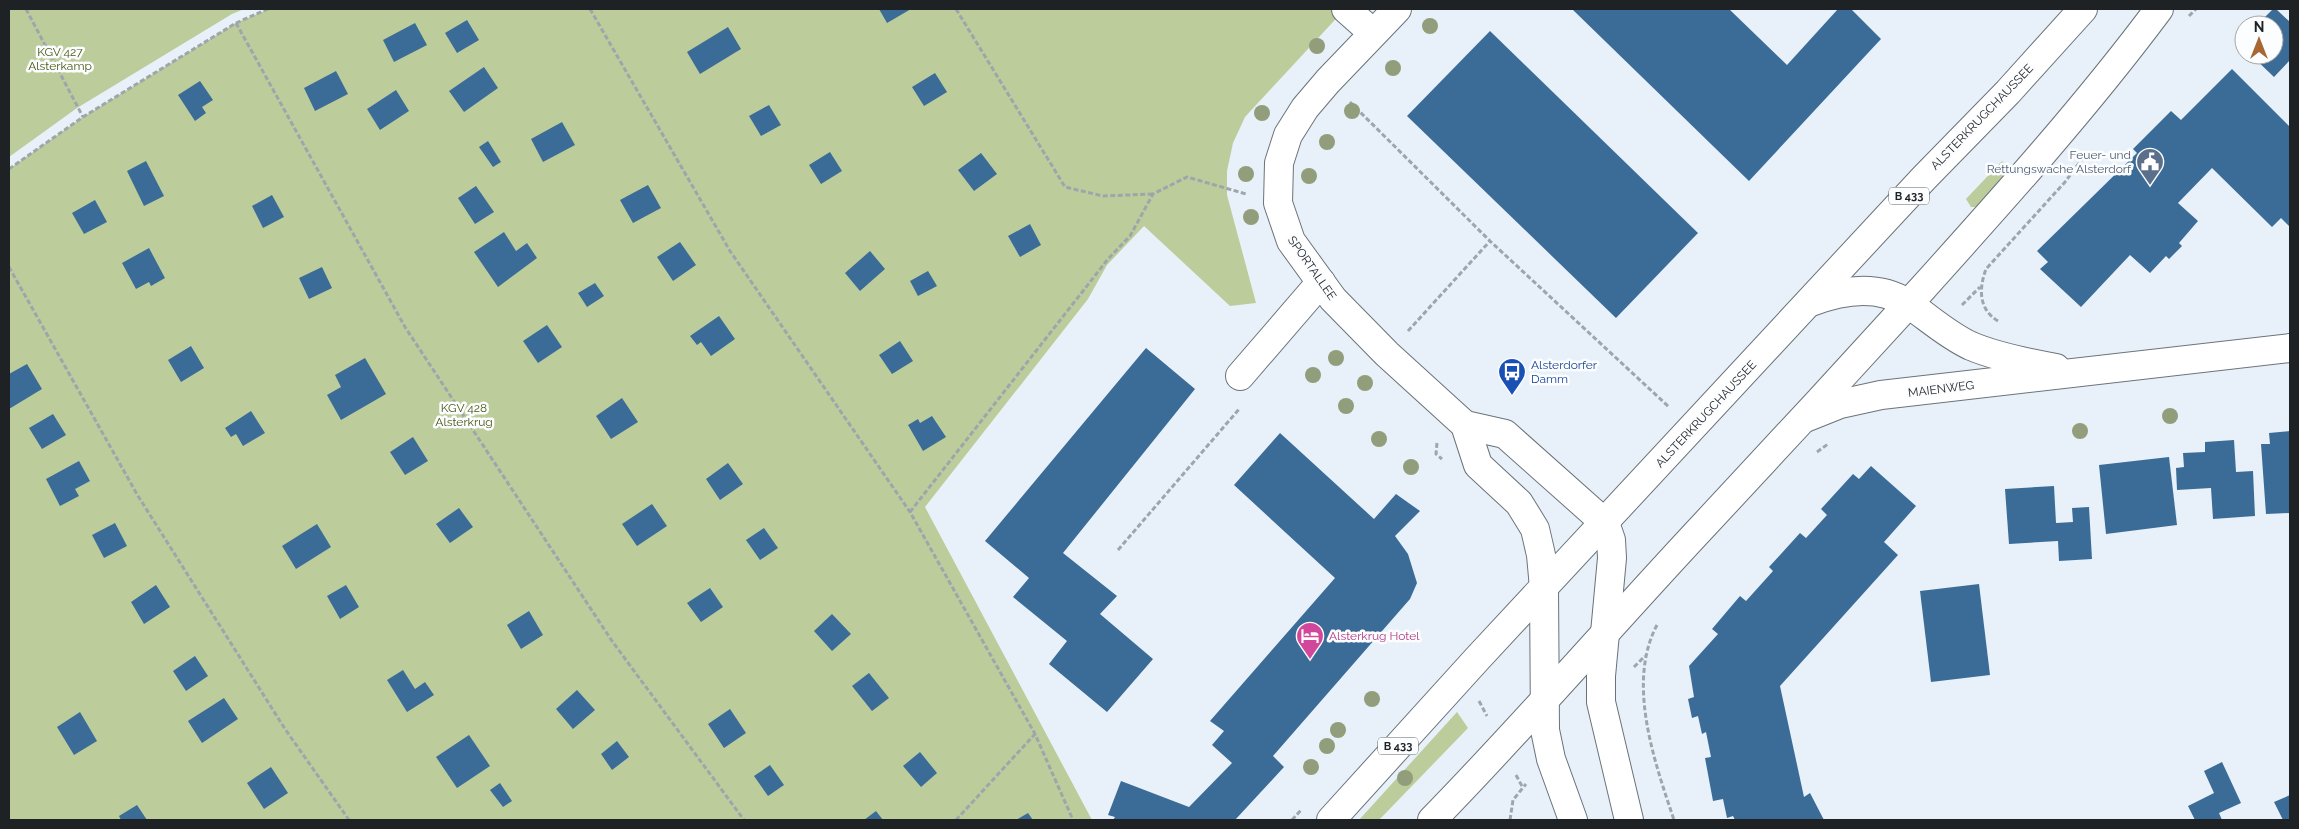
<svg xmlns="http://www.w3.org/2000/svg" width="2299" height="829" viewBox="0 0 2299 829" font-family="Raleway,sans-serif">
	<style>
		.green { fill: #bdcc9b }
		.building { fill: #3b6c97 }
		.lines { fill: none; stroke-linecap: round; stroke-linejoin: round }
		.minor-casing { stroke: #6b737a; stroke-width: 30 }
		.major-casing { stroke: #6b737a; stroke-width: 30 }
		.path { stroke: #9ea5ab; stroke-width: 3; stroke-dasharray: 5 2.5; stroke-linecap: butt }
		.minor { stroke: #fff; stroke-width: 28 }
		.major { stroke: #fff; stroke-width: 28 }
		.tree { fill: #919d7b }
		.labels { text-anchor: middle; stroke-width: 5; stroke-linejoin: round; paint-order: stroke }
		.shield { fill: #fcfdff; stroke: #616466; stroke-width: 1 }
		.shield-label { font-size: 11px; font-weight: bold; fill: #1f2225 }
		.park-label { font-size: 12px; fill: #495814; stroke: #fcfdff }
		.street-label { font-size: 12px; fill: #1f2225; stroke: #fcfdff }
		.service-label { font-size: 12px; fill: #4e5e75; stroke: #fcfdff; text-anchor: end }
		.transit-label { font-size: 12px; fill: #164399; stroke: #fcfdff; text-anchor: start }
		.hotel-label { font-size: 12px; fill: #b23c85; stroke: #fcfdff; text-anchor: start }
	</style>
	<rect width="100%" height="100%" fill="#e8f1f9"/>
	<g class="green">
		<polygon points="9,9 244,9 232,14 77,108 9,157"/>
		<polygon points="269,9 1345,9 1245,117 1233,143 1227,171 1227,195 1256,303 1230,306 1144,226 1107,265 1088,299 925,507 1092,820 9,820 9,169 83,117 236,23"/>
		<polygon points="2002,161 2011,168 1976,207 1971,207 1966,199"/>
		<polygon points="1457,712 1468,728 1379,820 1359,820"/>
	</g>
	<g class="building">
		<polygon points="879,9 911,9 887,23"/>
		<polygon points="1572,9 1729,9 1787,65 1838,9 1851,9 1881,39 1749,181"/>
		<polygon points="2273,9 2276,9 2290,22 2290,60 2274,77 2251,55 2274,55 2274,25 2257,25"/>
		<polygon points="467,20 479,40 457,53 445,33"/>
		<polygon points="415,23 427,45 394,62 383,40"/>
		<polygon points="728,27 741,49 700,74 687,52"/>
		<polygon points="1490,31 1698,233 1616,318 1407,116"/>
		<polygon points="484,67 498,88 464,112 449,91"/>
		<polygon points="2232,69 2290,127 2290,227 2281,218 2272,227 2212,168 2178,203 2198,221 2179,243 2182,246 2169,259 2166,256 2150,273 2130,255 2081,307 2040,269 2048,262 2037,251 2137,153 2133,149 2171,111 2181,120"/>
		<polygon points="336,71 348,94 315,111 304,88"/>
		<polygon points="935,73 947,92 924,106 912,87"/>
		<polygon points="200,81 213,100 202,107 206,113 195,121 178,95"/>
		<polygon points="396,90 409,111 380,130 367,109"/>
		<polygon points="769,105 781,125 761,136 749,116"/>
		<polygon points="562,122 575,145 543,162 531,139"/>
		<polygon points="488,141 501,162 493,167 479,147"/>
		<polygon points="830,152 842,171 821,184 809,165"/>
		<polygon points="981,153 997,174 974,191 958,170"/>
		<polygon points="146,161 164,196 144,206 127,171"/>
		<polygon points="648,185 661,208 633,223 620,200"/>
		<polygon points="476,186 494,212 475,224 458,198"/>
		<polygon points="272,195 284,217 263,228 252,206"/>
		<polygon points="95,200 107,222 84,234 72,213"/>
		<polygon points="1030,224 1041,245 1020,257 1008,236"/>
		<polygon points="504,232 516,251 527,243 537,258 498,287 474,252"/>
		<polygon points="680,242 696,265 673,281 657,257"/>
		<polygon points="149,248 165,278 151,286 149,282 136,289 122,263"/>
		<polygon points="870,251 885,269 860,291 845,273"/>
		<polygon points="322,267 332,288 309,299 299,278"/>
		<polygon points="928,271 937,286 918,296 910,281"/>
		<polygon points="595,283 604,296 587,307 578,293"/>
		<polygon points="719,316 735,339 711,356 701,342 697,345 690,336"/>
		<polygon points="547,325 562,347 538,363 523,341"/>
		<polygon points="900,341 913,361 892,374 879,355"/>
		<polygon points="191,346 204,368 181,382 168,360"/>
		<polygon points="1146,348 1195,389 1063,553 1117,596 1100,614 1153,659 1107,712 1049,664 1067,641 1013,597 1029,578 985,541"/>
		<polygon points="365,358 386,394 341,420 327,395 341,387 335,375"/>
		<polygon points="27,364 42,389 9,409 9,374"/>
		<polygon points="622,398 638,422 611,439 596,416"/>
		<polygon points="251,411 265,433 243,446 236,434 231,437 225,428"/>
		<polygon points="53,414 66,435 42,449 29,428"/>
		<polygon points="932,416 946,437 923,451 908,425 918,419 920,423"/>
		<polygon points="2290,431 2290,513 2266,514 2261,444 2270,444 2269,433"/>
		<polygon points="1280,433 1374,519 1396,494 1420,511 1395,536 1408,554 1417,583 1410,599 1273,756 1284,767 1235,820 1113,820 1115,817 1108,815 1121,781 1189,807 1232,763 1212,745 1224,731 1210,721 1335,578 1234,485"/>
		<polygon points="413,437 428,461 405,475 390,452"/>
		<polygon points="2234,440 2236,472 2253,471 2255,516 2213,519 2211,488 2177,490 2176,468 2184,467 2183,453 2205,452 2205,442"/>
		<polygon points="2169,457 2177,525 2106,534 2099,465"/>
		<polygon points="79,461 90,481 75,489 79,496 60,506 46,479"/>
		<polygon points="728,463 743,484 720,500 706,479"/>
		<polygon points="1871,466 1916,506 1884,542 1898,555 1780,686 1804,797 1810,793 1824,820 1735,820 1733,816 1727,818 1723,799 1713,801 1705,758 1711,757 1706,732 1702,734 1698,716 1692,718 1688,699 1694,697 1689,666 1718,634 1712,629 1740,596 1746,601 1773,571 1769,567 1800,533 1806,538 1827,515 1821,509 1853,474 1859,479"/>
		<polygon points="2054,486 2056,523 2073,522 2072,508 2089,507 2092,559 2059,561 2058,541 2009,544 2005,489"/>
		<polygon points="652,504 667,526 637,546 622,524"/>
		<polygon points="459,508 473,527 450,543 436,524"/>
		<polygon points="115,523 127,546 104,558 92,535"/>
		<polygon points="317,524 331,547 296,569 282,546"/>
		<polygon points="764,528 778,548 760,560 746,540"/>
		<polygon points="1979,584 1990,675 1931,682 1920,591"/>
		<polygon points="156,585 170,607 144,624 131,602"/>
		<polygon points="346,585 359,607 340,619 327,596"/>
		<polygon points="710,588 723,607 701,622 687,603"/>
		<polygon points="529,611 543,635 521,649 507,625"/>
		<polygon points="832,614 851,634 832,651 814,631"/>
		<polygon points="195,656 208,676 186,691 173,671"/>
		<polygon points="403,670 415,689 425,682 434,695 407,712 387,680"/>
		<polygon points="869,673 889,698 872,711 852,686"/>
		<polygon points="577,690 595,710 573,729 556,709"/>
		<polygon points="224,698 238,719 202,743 188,721"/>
		<polygon points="730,709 746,733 724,748 708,724"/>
		<polygon points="80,712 97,741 74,755 57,727"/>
		<polygon points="469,735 490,766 457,788 436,757"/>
		<polygon points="617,741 629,757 612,770 601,754"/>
		<polygon points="920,752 937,773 921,787 903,766"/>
		<polygon points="2222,762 2241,803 2219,813 2222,820 2195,820 2188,806 2214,793 2204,771"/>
		<polygon points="770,765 784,785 768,796 754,776"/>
		<polygon points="271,767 288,793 264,809 247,783"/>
		<polygon points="500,783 512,801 503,807 490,790"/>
		<polygon points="2290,795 2290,820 2283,820 2274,802"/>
		<polygon points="137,805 147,820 121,820 119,816"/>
		<polygon points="876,811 883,820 864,820"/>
		<polygon points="1028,813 1033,820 1016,820"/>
	</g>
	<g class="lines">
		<defs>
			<g id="minor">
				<polyline points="1346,9 1373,33"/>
				<polyline points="1397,9 1328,81 1305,108 1288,135 1279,163 1278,203 1291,241 1333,299 1387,354 1465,425 1478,465 1519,503 1535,529 1541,555 1544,588 1545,730 1551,759 1573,820"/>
				<path d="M 1811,302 C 1842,290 1877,284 1907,303 C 1928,317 1947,335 1971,346 C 1997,357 2028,363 2056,368"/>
				<polyline points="1240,376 1321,282"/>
				<polyline points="1805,418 1840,404 1881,395 2290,348"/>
				<polyline points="1465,425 1505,434 1605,523 1611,540 1612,558 1601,676 1601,702 1629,820"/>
			</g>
			<g id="major">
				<polyline points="1331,820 1477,659 1924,178 2008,92 2083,9"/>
				<path d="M 1432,820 C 1527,723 1614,621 1707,522 C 1779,445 1851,367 1922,289 C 2004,198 2086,107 2159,9"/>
			</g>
		</defs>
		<use href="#minor" class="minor-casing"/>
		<use href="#major" class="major-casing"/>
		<g class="path">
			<polyline points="26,9 83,117"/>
			<polyline points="590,9 730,251 910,512 1035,734 1073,820"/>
			<polyline points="956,9 1065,187 1103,196 1153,194"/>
			<polyline points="2189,16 2196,9"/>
			<polyline points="236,23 405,327 612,641 744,820"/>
			<polyline points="1350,102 1490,241 1669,407"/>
			<polyline points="9,169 83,117 236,23 268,9"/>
			<polyline points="9,267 138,496 285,729 349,820"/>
			<polyline points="1962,305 1980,287"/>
			<path d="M 1998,321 C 1978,309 1979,288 1986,269 L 2065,182 L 2085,155"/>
			<polyline points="1408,331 1490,241"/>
			<polyline points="1437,443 1436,454 1442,459"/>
			<polyline points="1817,452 1828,444"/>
			<polyline points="910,512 1108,259 1130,236 1153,194 1187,177 1246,194"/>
			<polyline points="1118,550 1240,408"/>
			<path d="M 1657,625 C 1626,683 1655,763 1674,820"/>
			<polyline points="1634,667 1645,656"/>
			<polyline points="1479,701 1487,716"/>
			<polyline points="1516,775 1523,788"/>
			<polyline points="956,820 1035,734"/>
			<polyline points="1292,820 1301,810"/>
			<polyline points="1510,820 1513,800 1526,784"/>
		</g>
		<use href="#minor" class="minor"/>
		<use href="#major" class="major"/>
	</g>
	<g class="tree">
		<circle cx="1430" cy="26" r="8"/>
		<circle cx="1317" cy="46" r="8"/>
		<circle cx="1393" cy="68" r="8"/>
		<circle cx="1352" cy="111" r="8"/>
		<circle cx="1262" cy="113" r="8"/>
		<circle cx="1327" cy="142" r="8"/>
		<circle cx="1246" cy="174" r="8"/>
		<circle cx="1309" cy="176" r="8"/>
		<circle cx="1251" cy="217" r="8"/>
		<circle cx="1336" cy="358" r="8"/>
		<circle cx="1313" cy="375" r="8"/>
		<circle cx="1365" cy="383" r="8"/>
		<circle cx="1346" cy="406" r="8"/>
		<circle cx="2170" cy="416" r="8"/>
		<circle cx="2080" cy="431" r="8"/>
		<circle cx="1379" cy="439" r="8"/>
		<circle cx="1411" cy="467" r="8"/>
		<circle cx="1372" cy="699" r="8"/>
		<circle cx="1338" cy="730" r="8"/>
		<circle cx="1327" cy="746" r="8"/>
		<circle cx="1311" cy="767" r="8"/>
		<circle cx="1405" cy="778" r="8"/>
	</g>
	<defs>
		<symbol id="civic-pin" viewBox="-11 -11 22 30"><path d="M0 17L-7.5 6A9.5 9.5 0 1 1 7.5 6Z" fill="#5c6f8a" stroke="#fcfdff"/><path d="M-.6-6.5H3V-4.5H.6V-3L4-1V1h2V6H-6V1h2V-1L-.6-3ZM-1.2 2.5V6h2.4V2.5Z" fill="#fff"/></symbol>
		<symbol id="bus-pin" viewBox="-11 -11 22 30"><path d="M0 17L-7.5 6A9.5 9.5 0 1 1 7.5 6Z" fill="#1a4fb4" stroke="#fcfdff"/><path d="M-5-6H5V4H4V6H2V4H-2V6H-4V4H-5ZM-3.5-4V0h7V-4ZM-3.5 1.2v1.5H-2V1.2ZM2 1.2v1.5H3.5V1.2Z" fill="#fff"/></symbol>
		<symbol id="hotel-pin" viewBox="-11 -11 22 30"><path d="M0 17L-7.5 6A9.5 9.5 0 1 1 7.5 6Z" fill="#d1479c" stroke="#fcfdff"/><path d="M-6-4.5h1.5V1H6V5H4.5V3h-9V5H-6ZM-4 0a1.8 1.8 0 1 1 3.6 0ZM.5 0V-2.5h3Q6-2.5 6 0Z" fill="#fff"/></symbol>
	</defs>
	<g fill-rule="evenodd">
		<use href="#civic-pin" x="2134" y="146" width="32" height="43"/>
		<use href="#bus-pin" x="1496" y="356" width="32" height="43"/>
		<use href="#hotel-pin" x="1294" y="620" width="32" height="43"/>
	</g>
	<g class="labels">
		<g class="shield">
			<rect x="1889" y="187.5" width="40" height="17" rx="4"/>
			<rect x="1378" y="737.5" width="40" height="17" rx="4"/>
		</g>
		<g class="shield-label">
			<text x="1909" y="200">B 433</text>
			<text x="1398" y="750">B 433</text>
		</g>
		<g class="park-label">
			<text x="60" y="56">KGV 427<tspan x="60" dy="14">Alsterkamp</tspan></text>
			<text x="464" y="412">KGV 428<tspan x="464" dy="14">Alsterkrug</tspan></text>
		</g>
		<g class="street-label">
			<text transform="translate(1982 117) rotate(-46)" y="4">ALSTERKRUGCHAUSSEE</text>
			<text transform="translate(1312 268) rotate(55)" y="4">SPORTALLEE</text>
			<text transform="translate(1941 389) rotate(-7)" y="4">MAIENWEG</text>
			<text transform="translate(1706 414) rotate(-47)" y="4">ALSTERKRUGCHAUSSEE</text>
		</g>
		<g class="service-label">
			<text x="2131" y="159">Feuer- und<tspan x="2131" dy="14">Rettungswache Alsterdorf</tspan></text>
		</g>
		<g class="transit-label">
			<text x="1531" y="369">Alsterdorfer<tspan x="1531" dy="14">Damm</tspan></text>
		</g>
		<g class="hotel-label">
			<text x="1329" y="640">Alsterkrug Hotel</text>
		</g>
	</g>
	<rect width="2299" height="829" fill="none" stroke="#1f2225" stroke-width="20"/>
	<g transform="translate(2259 40)"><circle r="24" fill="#fcfdff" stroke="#a4a5a8"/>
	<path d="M0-4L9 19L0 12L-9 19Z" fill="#a86632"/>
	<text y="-8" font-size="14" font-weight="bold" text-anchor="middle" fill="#1f2225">N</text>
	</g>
</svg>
